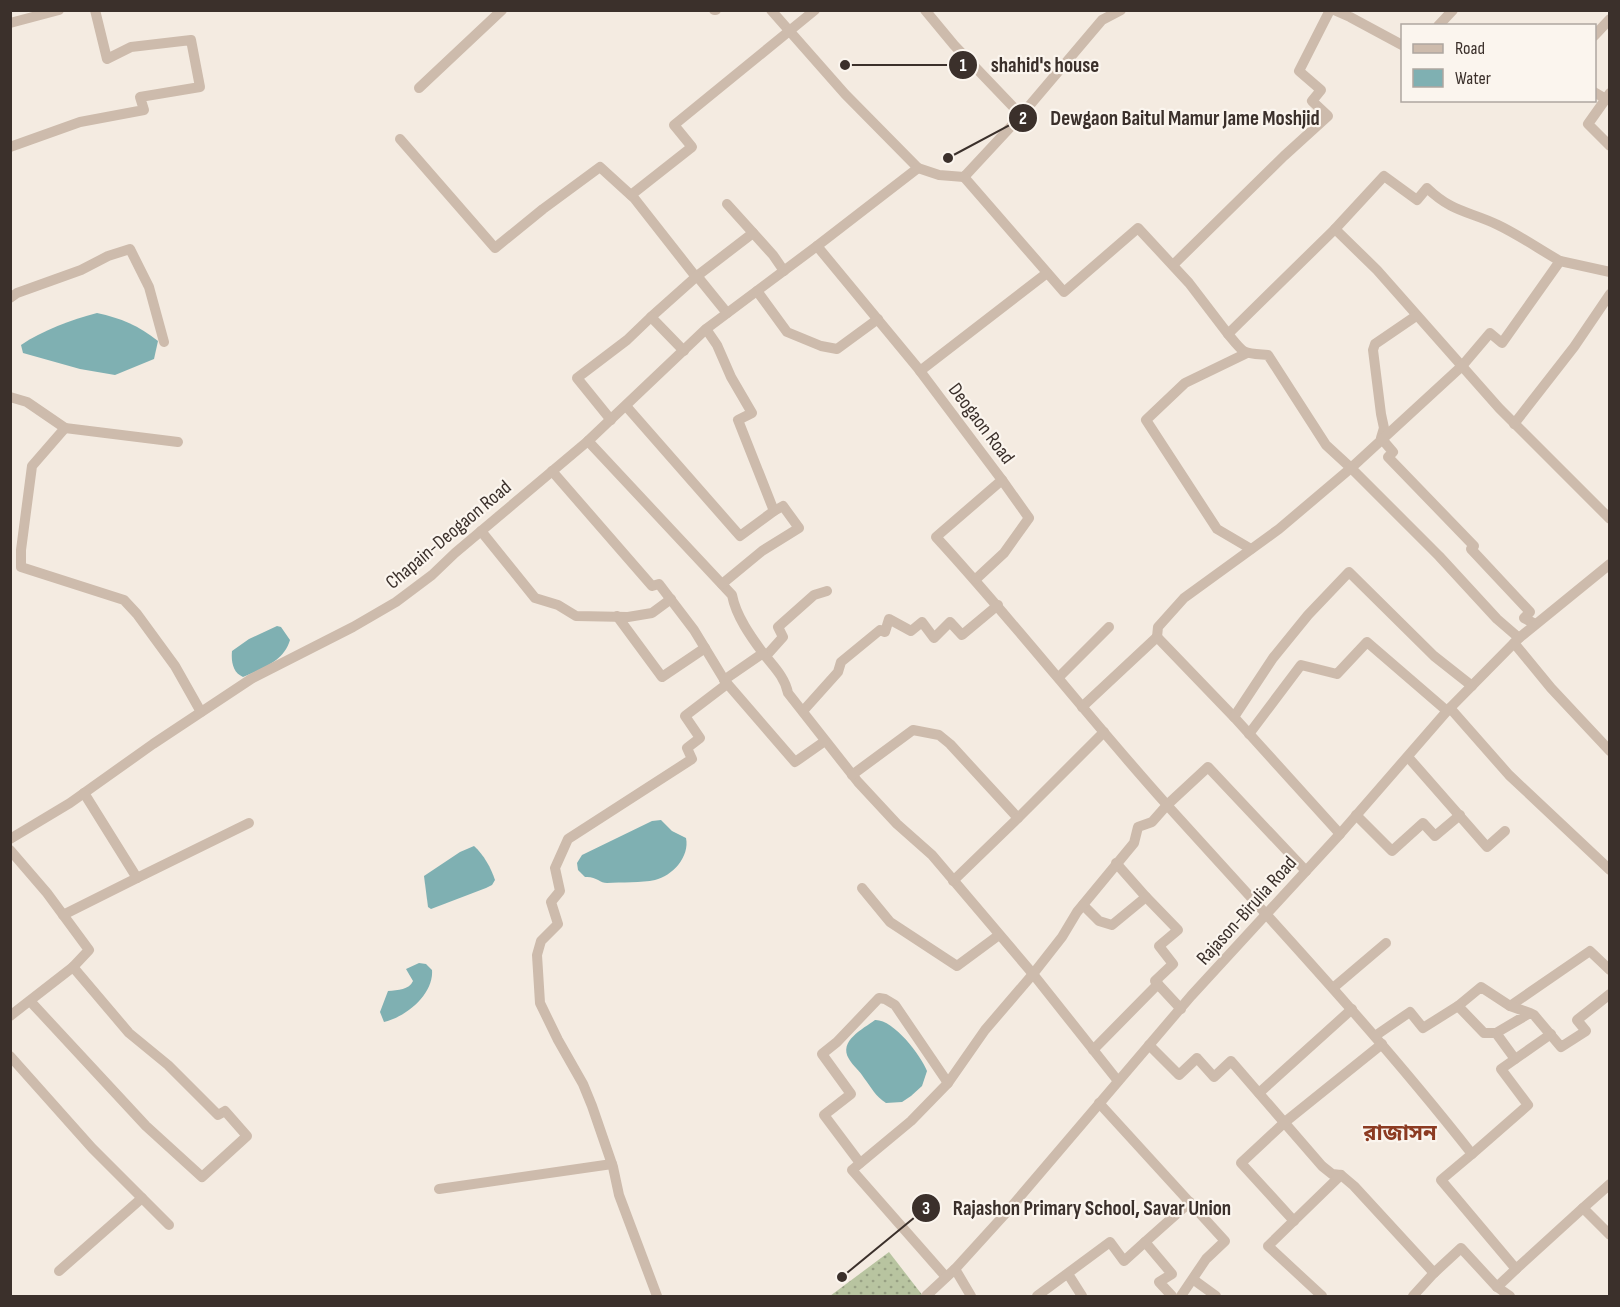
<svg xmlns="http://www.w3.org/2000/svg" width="1620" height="1307" viewBox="0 0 1620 1307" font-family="'Sofia Sans Condensed','Noto Sans Bengali',sans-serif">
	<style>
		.park { fill: url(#park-dots) }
		.water { fill: #7fb0b2 }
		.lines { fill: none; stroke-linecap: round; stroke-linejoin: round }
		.minor { stroke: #cdbbac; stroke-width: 10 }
		.labels { text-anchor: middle; stroke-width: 4.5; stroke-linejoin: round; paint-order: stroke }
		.street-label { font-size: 20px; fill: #3b302b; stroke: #fbf5ee }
		.quarter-label { font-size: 22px; font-weight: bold; fill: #8c3b22; stroke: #fbf5ee }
		.leader { fill: none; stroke: #3b302b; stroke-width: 2 }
		.callout-dot { fill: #3b302b; stroke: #fbf5ee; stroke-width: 2 }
		.mark-label { font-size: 18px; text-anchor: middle; font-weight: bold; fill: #fff }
		.callout-label { font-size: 21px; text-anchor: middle; font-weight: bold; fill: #3b302b; stroke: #fbf5ee; stroke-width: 4.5; stroke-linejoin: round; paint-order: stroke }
	</style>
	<defs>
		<pattern id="park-dots" width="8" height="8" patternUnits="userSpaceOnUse" patternTransform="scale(1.5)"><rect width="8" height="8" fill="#b8c4a0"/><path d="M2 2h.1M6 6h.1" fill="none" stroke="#97a083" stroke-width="1.8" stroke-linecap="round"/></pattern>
	</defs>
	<rect width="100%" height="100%" fill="#f4ebe1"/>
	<polygon class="park" points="889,1252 923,1296 830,1296"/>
	<g class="water">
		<path d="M 97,313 C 121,318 139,326 158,341 L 154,359 L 115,375 L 80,369 L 23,353 L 21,345 C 43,330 71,320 97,313 Z"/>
		<path d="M 277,626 L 281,627 L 290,640 C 284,661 262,669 243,677 C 233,673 231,662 232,651 L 249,639 Z"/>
		<path d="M 661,820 L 672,831 L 686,838 C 690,857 672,876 655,880 C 642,883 621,882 607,883 C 600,883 596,876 585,877 L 578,870 L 577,863 L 582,855 L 652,821 Z"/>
		<path d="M 474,846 C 484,855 491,868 495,880 L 492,885 L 486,888 L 431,909 L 428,907 L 424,876 L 460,852 Z"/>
		<path d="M 419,963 L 426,964 L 432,970 C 434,994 406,1017 384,1022 L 380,1012 L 388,991 C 398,990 409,990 413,981 L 406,969 Z"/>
		<path d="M 875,1020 C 893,1019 921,1055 927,1071 L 922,1086 L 911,1096 L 902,1102 L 886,1103 C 875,1096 872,1088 864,1078 C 860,1071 853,1066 849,1059 C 838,1041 863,1029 875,1020 Z"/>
	</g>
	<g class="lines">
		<g class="minor">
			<polyline points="714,10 716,10"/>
			<polyline points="771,10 845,94 918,168 939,175 964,177 1018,119 1102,20 1121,10"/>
			<polyline points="925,10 954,45 1021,115"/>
			<polyline points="1334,10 1350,17 1402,45"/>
			<polyline points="10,23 59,10"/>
			<polyline points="1438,26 1453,10"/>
			<polyline points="1594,36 1610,19"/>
			<polyline points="419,88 502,10"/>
			<polyline points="1594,92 1606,99"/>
			<polyline points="1610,93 1588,124 1610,146"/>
			<polyline points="400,139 495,248 543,209 600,167 634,198 696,277"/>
			<polyline points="10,147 80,122 144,110 140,97 200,87 191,40 131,47 107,59 95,10"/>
			<path d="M 918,168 L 817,246 L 917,367 L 1002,480 L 936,537 C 1016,624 1088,717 1167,805 C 1271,920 1376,1032 1472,1154 L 1441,1180 L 1516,1269 L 1583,1208 L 1610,1235"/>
			<polyline points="964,177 1064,292 1138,228 1189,283 1228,334 1335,229 1377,270 1499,408 1610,519"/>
			<polyline points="631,195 692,147 674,125 815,10"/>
			<polyline points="727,204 773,255 784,271"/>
			<path d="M 1335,229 L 1384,176 L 1417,200 L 1427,188 C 1453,213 1469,211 1498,225 C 1519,235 1539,249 1560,261"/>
			<polyline points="1173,265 1284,156 1328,116 1312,101 1321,90 1299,71 1330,10"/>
			<polyline points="697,276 753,233"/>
			<polyline points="757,291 787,332 821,346 837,349 878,319"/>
			<polyline points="10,298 17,293 81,270 108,256 130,249 149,287 164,342"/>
			<polyline points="1416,316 1375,344 1373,350 1381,414 1384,428 1381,438 1393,452 1388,457 1474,546 1471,549 1530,612 1524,618 1535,624"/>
			<polyline points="651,317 697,276 727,313"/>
			<polyline points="1247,353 1185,383 1146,420 1217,529 1251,549"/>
			<polyline points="920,371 1047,273"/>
			<polyline points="10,397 27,402 65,428 32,466 21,550 21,567 124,600 137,614 175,666 201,712"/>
			<polyline points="626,406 740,536 774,511 738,420 752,413 731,377 717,345 706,329"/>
			<polyline points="611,420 577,378 627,340 651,317 684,351"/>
			<polyline points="1514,424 1574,347 1610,294"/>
			<polyline points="65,428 178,442"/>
			<path d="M 588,441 L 732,595 C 736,616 751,637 763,653 C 773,666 785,677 788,693 L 858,782 L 897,824 L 932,855 L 1033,974 L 1118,1081"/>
			<polyline points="552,471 652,586 659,584 694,630 725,681 795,762 825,741"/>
			<polyline points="481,531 535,598 558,605 576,616 628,617 652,613 671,599"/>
			<polyline points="976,579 1004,553 1029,518 1002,480"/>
			<polyline points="722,584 762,551 799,528 783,506 774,511"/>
			<polyline points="617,616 662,677 705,648"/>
			<path d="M 1157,637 L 1158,627 L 1184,598 L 1279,529 L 1351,468 L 1326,445 L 1268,355 C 1242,353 1245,355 1228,334"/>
			<polyline points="1519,638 1497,619 1439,556 1351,468 1462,366 1490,333 1502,343 1560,261 1610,272"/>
			<polyline points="1514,643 1551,688 1610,751"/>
			<polyline points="766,656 783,637 778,627 814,595 827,591"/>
			<polyline points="1059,677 1109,627"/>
			<polyline points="724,680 763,653"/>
			<polyline points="1082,707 1157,637 1234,717 1340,834"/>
			<polyline points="1450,708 1509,775 1610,870"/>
			<polyline points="803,711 838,672 841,662 880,630 885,632 889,619 911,631 922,622 934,638 950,622 962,635 998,605"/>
			<polyline points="1234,717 1273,658 1308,615 1349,572 1434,656 1472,686"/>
			<polyline points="1249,734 1301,665 1337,674 1367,642 1447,711"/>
			<polyline points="1408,757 1487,847 1505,831"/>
			<polyline points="852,775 913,730 939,735 950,744 1018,818 1104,732"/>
			<polyline points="1356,815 1392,851 1423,823 1435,836 1460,815"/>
			<polyline points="10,839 70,803 153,744 251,679 353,627 396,602 432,575 455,553 588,441 706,329 817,246"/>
			<polyline points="10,850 47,893 89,950 73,967"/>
			<polyline points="1116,863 1146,897"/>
			<polyline points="137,878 249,823"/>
			<polyline points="953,881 1018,818"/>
			<polyline points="862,888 890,922 957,966 999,935"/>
			<polyline points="1083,905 1099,921 1112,925 1146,897 1178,930 1159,946 1173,964 1155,981 1181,1009"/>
			<polyline points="63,915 137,878 84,793"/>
			<polyline points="1333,988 1386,943"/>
			<polyline points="1510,1006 1590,951 1610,970"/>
			<polyline points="1530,1013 1510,1006 1481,987 1458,1006 1484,1033 1496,1033 1530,1013 1534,1015 1561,1047 1586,1031 1577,1020 1610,994"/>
			<polyline points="10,1016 73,967 129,1033 168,1065 218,1115 225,1111 247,1136 202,1177 146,1126 30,1001"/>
			<polyline points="1496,1033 1515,1059"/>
			<polyline points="1375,1036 1410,1012 1423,1028 1458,1006"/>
			<polyline points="1149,1045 1179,1075 1197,1058 1214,1077 1231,1061 1322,1166 1332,1174 1341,1175"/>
			<polyline points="1093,1050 1158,984"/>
			<polyline points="10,1056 92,1148 169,1225"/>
			<polyline points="1259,1093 1352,1009"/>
			<polyline points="1099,1103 1225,1241 1206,1259 1181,1296"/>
			<polyline points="1472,1154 1528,1105 1501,1069 1551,1034"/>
			<polyline points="860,1163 824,1115 851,1094 822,1054 837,1042 879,998 885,999 895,1005 948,1083"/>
			<polyline points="439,1189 612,1164"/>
			<polyline points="1583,1208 1610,1184"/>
			<polyline points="1294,1221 1241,1163 1285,1122 1382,1044"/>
			<polyline points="1145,1242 1190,1202"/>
			<polyline points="955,1269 971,1296"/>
			<polyline points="59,1271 142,1198"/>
			<polyline points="1068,1274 1082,1296"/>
			<polyline points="946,1277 852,1170 911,1121 948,1083 985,1030 1033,974 1062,937 1077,912 1134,843 1138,827 1152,822 1167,805 1208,767 1306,871"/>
			<polyline points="1194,1280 1216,1296"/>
			<polyline points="1497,1287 1516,1269"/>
			<polyline points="657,1296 619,1195 613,1167 592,1106 583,1084 558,1040 540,1003 537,955 541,941 558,924 551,902 560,891 555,868 568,839 692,759 687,748 700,738 685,716 727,684"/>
			<polyline points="926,1296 955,1269 1006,1213 1191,996 1340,834 1447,711 1519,638 1610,564"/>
			<polyline points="1037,1296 1110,1242 1124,1261 1145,1242 1172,1274 1159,1282 1172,1296"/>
			<polyline points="1322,1296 1268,1246 1341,1175 1354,1186 1434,1273 1461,1248 1497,1287 1510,1296"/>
			<polyline points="1413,1296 1434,1273"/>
		</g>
	</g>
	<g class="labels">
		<g class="street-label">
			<text transform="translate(982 423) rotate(53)" y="7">Deogaon Road</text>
			<text transform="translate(448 534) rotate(-40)" y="7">Chapain-Deogaon Road</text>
			<text transform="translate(1246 910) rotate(-48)" y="7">Rajason-Birulia Road</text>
		</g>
		<g class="quarter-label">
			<text x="1400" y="1140">রাজাসন</text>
		</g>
	</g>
	<path class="leader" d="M845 65L963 65M948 158L1023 118M842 1277L926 1208"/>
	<g class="callout-dot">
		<circle cx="845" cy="65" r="6"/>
		<circle cx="948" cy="158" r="6"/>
		<circle cx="842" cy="1277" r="6"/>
		<circle cx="963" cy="65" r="15"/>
		<circle cx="1023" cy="118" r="15"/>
		<circle cx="926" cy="1208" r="15"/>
	</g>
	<g class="mark-label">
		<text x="963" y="71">1</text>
		<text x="1023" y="124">2</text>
		<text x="926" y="1214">3</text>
	</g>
	<g class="callout-label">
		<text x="1045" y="72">shahid's house</text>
		<text x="1185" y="125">Dewgaon Baitul Mamur Jame Moshjid</text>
		<text x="1092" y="1215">Rajashon Primary School, Savar Union</text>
	</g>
	<rect width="1620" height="1307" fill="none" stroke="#3b302b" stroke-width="24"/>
	<rect x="1401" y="24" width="195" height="78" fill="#fbf5ee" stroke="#aea6a0" stroke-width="1.5"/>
	<rect x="1413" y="44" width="30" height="9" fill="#cdbbac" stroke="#aea6a0" stroke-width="1.5"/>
	<text x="1455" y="54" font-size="18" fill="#3b302b">Road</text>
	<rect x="1413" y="69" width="30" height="18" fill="#7fb0b2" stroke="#aea6a0" stroke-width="1.5"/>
	<text x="1455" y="84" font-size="18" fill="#3b302b">Water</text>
</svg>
